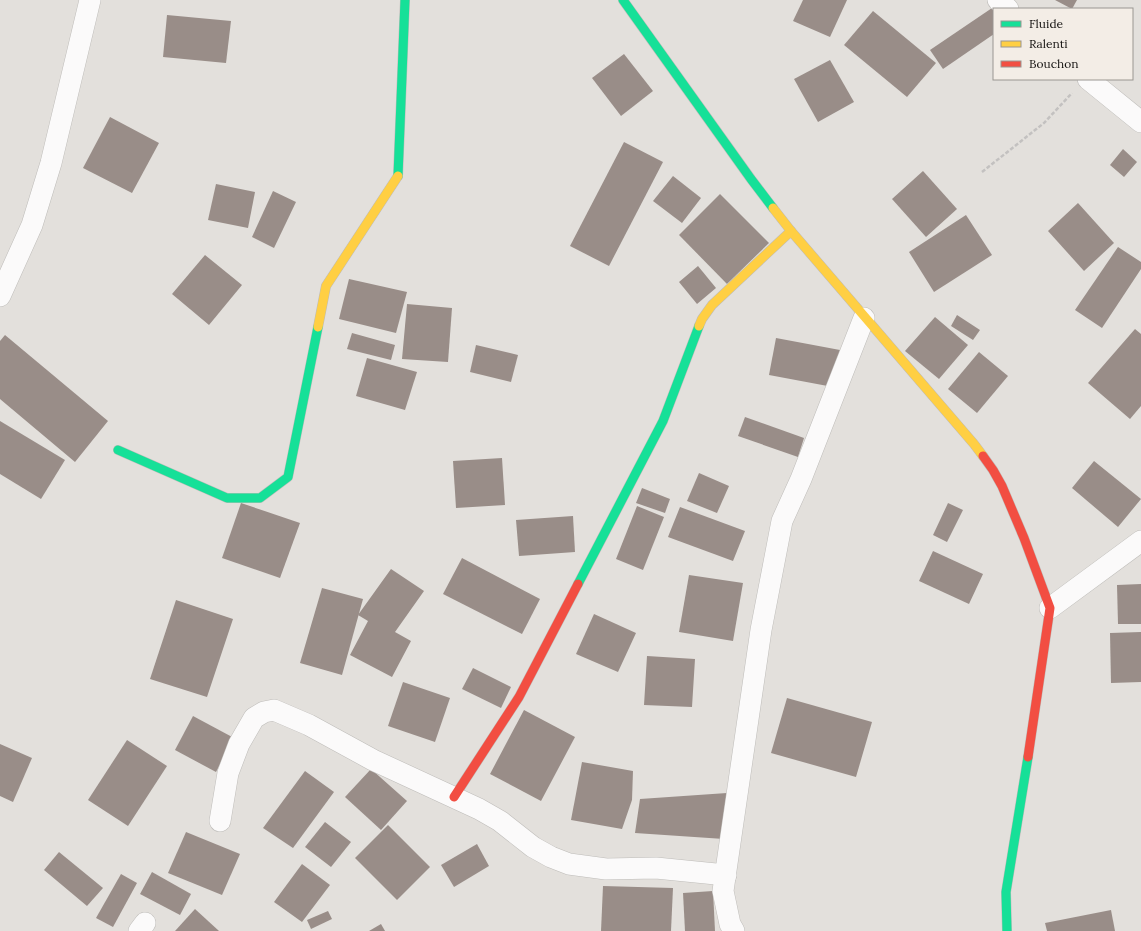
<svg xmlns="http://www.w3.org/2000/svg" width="1141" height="931" viewBox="0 0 1141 931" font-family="Lora,serif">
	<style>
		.building { fill: #998d88 }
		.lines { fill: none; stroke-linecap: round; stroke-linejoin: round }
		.street-casing { stroke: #bebcb9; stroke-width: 22 }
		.fast-casing { stroke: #bebcb9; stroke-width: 10 }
		.slow-casing { stroke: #bebcb9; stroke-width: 10 }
		.jam-casing { stroke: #bebcb9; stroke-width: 10 }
		.path { stroke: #c3c1c0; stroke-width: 2.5; stroke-dasharray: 4 2; stroke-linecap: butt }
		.street { stroke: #fbfafa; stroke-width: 21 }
		.fast { stroke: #16e098; stroke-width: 9 }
		.slow { stroke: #ffcf43; stroke-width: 9 }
		.jam { stroke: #f24e42; stroke-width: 9 }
	</style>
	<rect width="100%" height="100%" fill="#e3e0dc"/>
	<g class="building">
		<polygon points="803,0 847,0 830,37 793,21"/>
		<polygon points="1055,0 1077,0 1072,9"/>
		<polygon points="992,8 994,10 994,34 943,69 930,50"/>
		<polygon points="873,11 936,63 907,97 844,45"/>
		<polygon points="167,15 231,21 226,63 163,57"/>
		<polygon points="624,54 653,91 621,116 592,78"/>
		<polygon points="830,60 854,102 818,122 794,79"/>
		<polygon points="110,117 159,143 132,193 83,168"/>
		<polygon points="624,142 663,162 609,266 570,246"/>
		<polygon points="1123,149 1137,162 1124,177 1110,165"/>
		<polygon points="923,171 957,209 926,237 892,199"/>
		<polygon points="673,176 701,198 682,223 653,201"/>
		<polygon points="216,184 255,192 248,228 208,220"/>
		<polygon points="273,191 296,202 274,248 252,237"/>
		<polygon points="720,194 769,243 727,284 679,235"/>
		<polygon points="1078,203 1114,243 1084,271 1048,231"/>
		<polygon points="966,215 992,255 934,292 909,252"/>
		<polygon points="1118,247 1141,262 1141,269 1102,328 1075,310"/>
		<polygon points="205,255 242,285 209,325 172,294"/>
		<polygon points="698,266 716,288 697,304 679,282"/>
		<polygon points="349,279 407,292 396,333 339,319"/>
		<polygon points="407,304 452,308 448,362 402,359"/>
		<polygon points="957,315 980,330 973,340 951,326"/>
		<polygon points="935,317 968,345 939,379 905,351"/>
		<polygon points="1135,329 1141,334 1141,406 1130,419 1088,383"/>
		<polygon points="352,333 395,345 391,360 347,349"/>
		<polygon points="5,335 108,421 75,462 0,399 0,341"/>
		<polygon points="776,338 840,350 833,387 769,375"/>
		<polygon points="476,345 518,355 511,382 470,372"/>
		<polygon points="979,352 1008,376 977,413 948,389"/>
		<polygon points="367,358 417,372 405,410 356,396"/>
		<polygon points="745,417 804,438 798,457 738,436"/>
		<polygon points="0,421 65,460 41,499 0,474"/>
		<polygon points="502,458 505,505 456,508 453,461"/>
		<polygon points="1094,461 1141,499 1118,527 1072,488"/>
		<polygon points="699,473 729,486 717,513 687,501"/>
		<polygon points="642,488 670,499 665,513 636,503"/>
		<polygon points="241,503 300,523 280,578 222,558"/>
		<polygon points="948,503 963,510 947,542 933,535"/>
		<polygon points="637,506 664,517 643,570 616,559"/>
		<polygon points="680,507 745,531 733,561 668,537"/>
		<polygon points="573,516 575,552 519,556 516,520"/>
		<polygon points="933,551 983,574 969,604 919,581"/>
		<polygon points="462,558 540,599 522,634 443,594"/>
		<polygon points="391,569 424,591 395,632 411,641 392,677 350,655 368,621 358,615"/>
		<polygon points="689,575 743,583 733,641 679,632"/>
		<polygon points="1141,584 1141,624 1118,624 1117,585"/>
		<polygon points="322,588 363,599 342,675 300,663"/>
		<polygon points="176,600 233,619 207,697 150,679"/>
		<polygon points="594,614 636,633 618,672 576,654"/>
		<polygon points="1141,632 1141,682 1111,683 1110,633"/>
		<polygon points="647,656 695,659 692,707 644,705"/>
		<polygon points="473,668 511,687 501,708 462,689"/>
		<polygon points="403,682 450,698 435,742 388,726"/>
		<polygon points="787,698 872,722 856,777 771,753"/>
		<polygon points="524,710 575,737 541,801 490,774"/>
		<polygon points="193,716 234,738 216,772 175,750"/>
		<polygon points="127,740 167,766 128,826 88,800"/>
		<polygon points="0,744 32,758 13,802 0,796"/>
		<polygon points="582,762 633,771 632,800 622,829 571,820"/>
		<polygon points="371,769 407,801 381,830 345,797"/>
		<polygon points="305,771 334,792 293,848 263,828"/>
		<polygon points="727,793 724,839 635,833 640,799"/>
		<polygon points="325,822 351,842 331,867 305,847"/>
		<polygon points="388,825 430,867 397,900 355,858"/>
		<polygon points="186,832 240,854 222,895 168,873"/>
		<polygon points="477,844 489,866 454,887 441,865"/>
		<polygon points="59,852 103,888 87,906 44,870"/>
		<polygon points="302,864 330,885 302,922 274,902"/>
		<polygon points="152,872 191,894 180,915 140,894"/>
		<polygon points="121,874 137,883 113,927 96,918"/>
		<polygon points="603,886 673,888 671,931 601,931"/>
		<polygon points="713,891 715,931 685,931 683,893"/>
		<polygon points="195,909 219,931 175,931"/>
		<polygon points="1111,910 1115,931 1047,931 1045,923"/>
		<polygon points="328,911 332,919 311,929 307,920"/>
		<polygon points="381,924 385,931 369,931"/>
	</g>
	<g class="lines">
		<defs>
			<g id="street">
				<polyline points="998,0 1008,9"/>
				<polyline points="1088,79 1141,122"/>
				<polyline points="0,296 32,225 51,163 90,0"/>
				<polyline points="1050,608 1141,541"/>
				<polyline points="220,821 228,773 239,744 254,718 264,712 274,710 309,725 373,760 479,809 500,821 533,847 551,857 569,864 606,869 656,868 726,875"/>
				<polyline points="139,931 145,923"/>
				<polyline points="734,931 730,924 723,891 761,630 782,521 801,479 864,318"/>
			</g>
			<g id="fast">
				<polyline points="623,0 751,179 773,208"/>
				<polyline points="398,176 405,0"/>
				<polyline points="118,450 227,498 260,498 288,477 318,327"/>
				<polyline points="578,584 663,421 699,326"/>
				<polyline points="1007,931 1006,892 1028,757"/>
			</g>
			<g id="slow">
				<polyline points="773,208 791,231 974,444 983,456"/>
				<polyline points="699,326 702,319 712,305 791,231"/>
				<polyline points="318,327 326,286 398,176"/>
			</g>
			<g id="jam">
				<polyline points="983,456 993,470 1002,486 1024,538 1050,608 1028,757"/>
				<polyline points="454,797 519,697 578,584"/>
			</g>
		</defs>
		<use href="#street" class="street-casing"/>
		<use href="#fast" class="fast-casing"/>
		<use href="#slow" class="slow-casing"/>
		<use href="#jam" class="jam-casing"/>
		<polyline class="path" points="982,172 1044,123 1072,93"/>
		<use href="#street" class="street"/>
		<use href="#fast" class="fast"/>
		<use href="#slow" class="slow"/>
		<use href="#jam" class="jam"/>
	</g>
	<rect x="993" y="8" width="140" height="72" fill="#f3ede6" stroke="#9a9691"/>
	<rect x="1001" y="21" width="20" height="6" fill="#16e098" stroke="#9a9691"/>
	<text x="1029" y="28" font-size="12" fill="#151311">Fluide</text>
	<rect x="1001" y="41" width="20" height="6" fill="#ffcf43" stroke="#9a9691"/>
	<text x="1029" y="48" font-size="12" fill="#151311">Ralenti</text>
	<rect x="1001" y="61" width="20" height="6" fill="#f24e42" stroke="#9a9691"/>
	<text x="1029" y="68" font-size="12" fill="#151311">Bouchon</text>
</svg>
